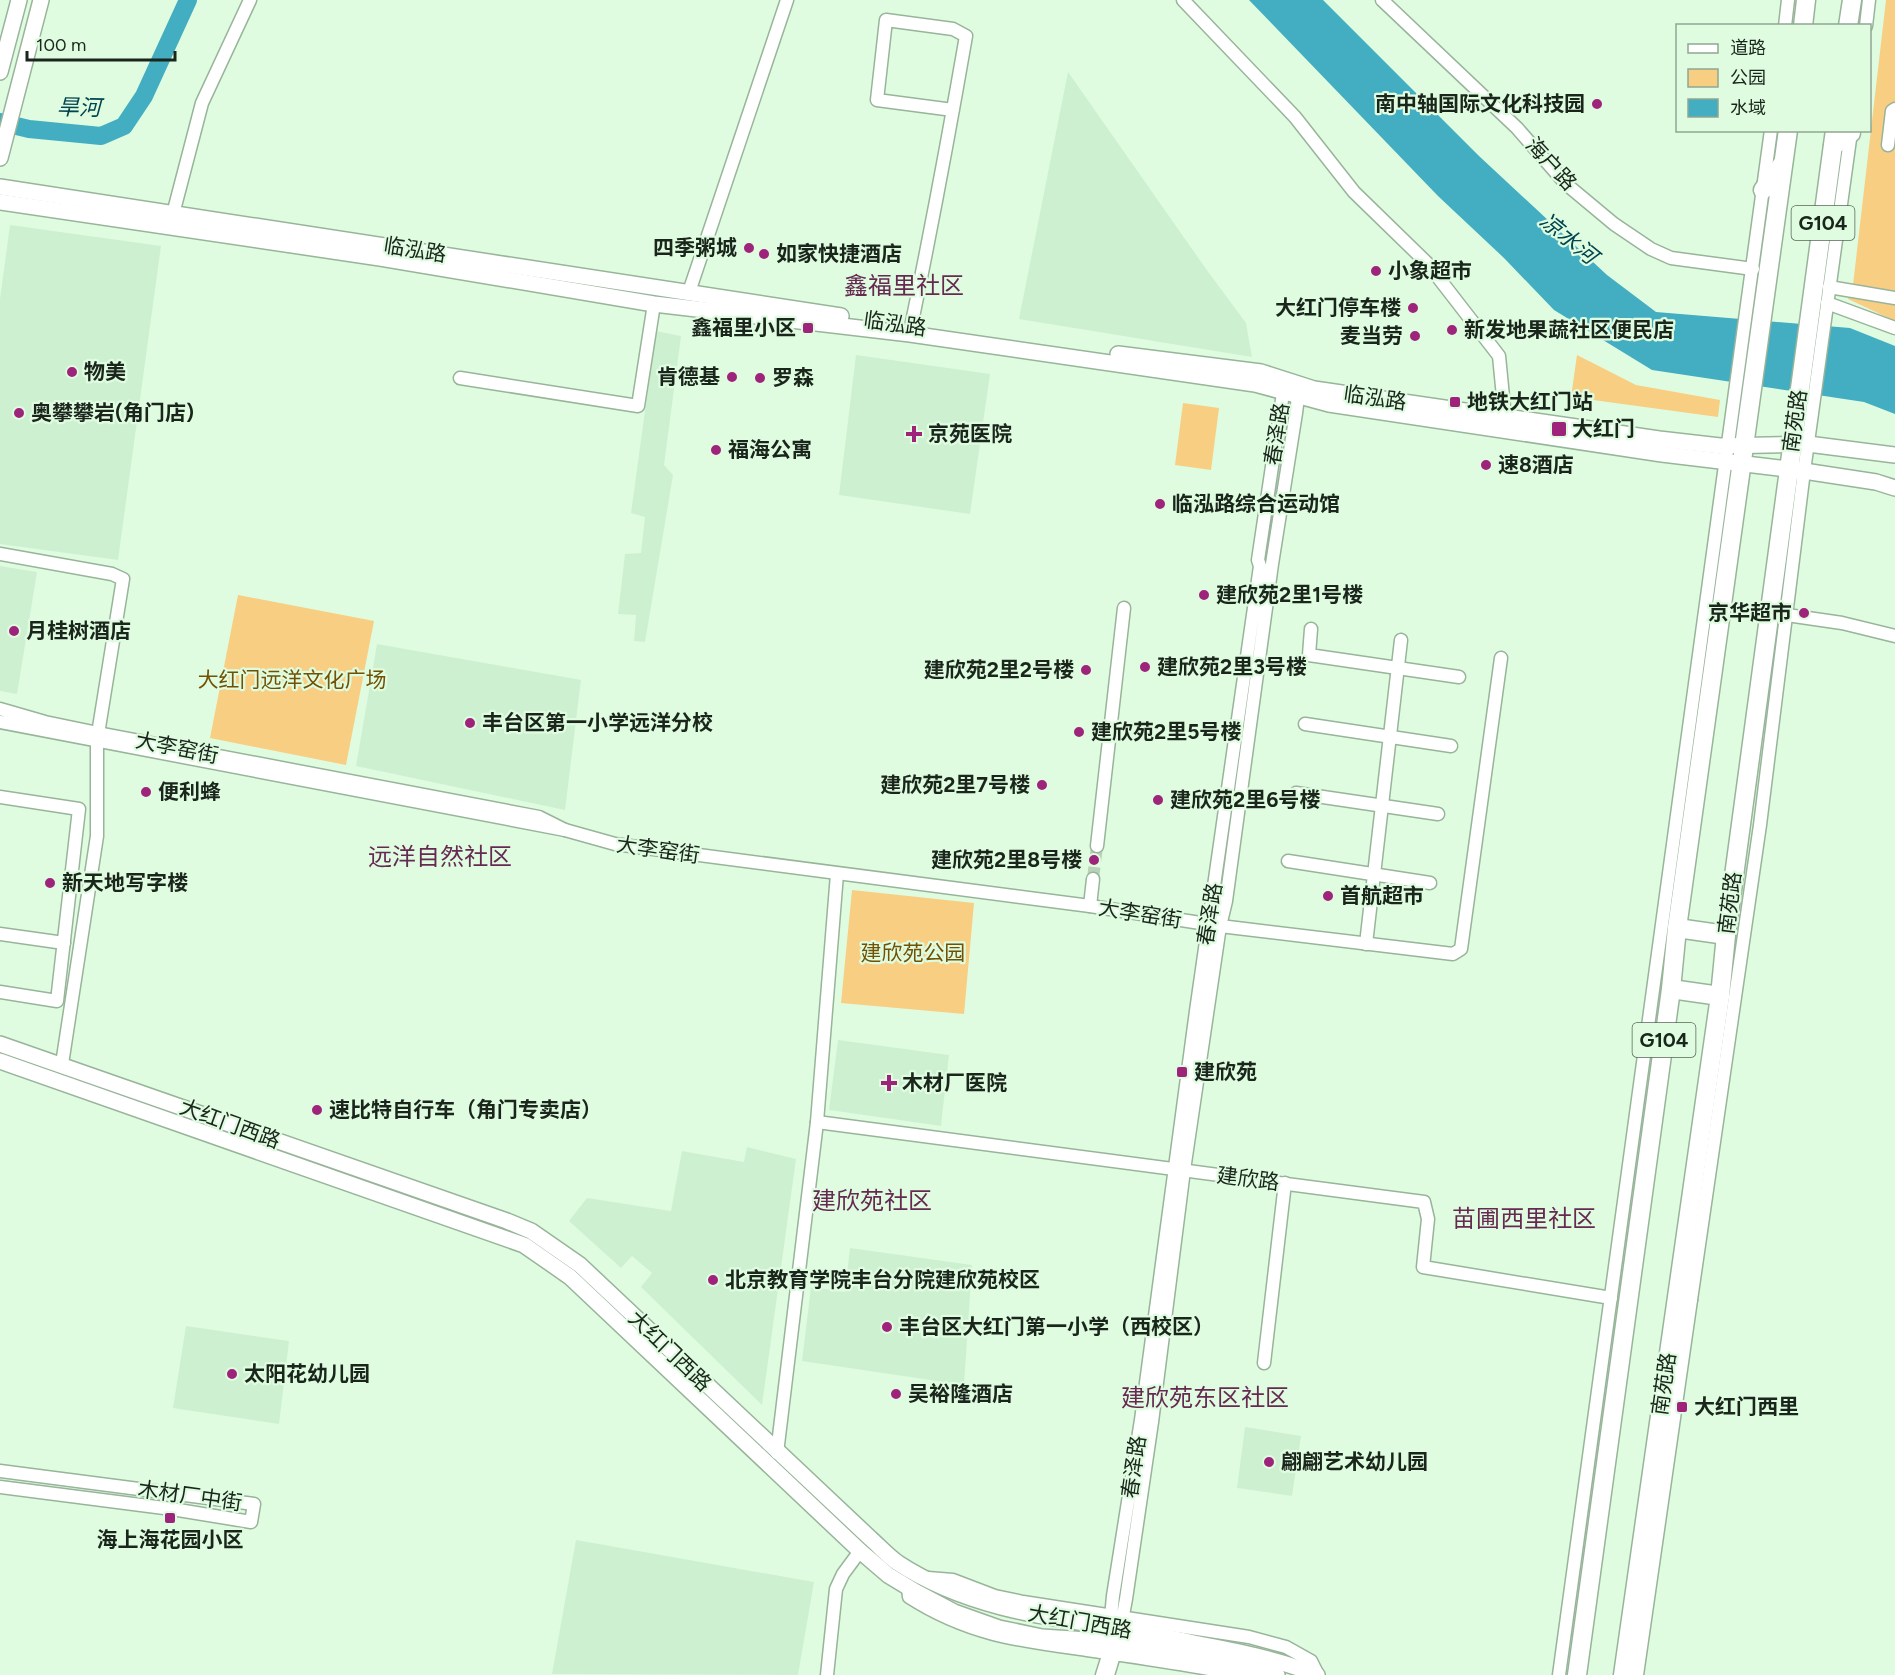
<svg xmlns="http://www.w3.org/2000/svg" width="1895" height="1675" viewBox="0 0 1895 1675" font-family="Figtree,'Noto Sans SC',sans-serif">
	<style>
		.built { fill: #cdf1d0 }
		.green { fill: #f8ce83 }
		.water { fill: #43adc1 }
		.lines { fill: none; stroke-linecap: round; stroke-linejoin: round }
		.river { stroke: #43adc1; stroke-width: 18 }
		.minor-tunnel { stroke: #b8d1b9; stroke-width: 12; stroke-dasharray: 12 6; stroke-linecap: butt }
		.minor-casing { stroke: #98b49a; stroke-width: 15 }
		.major-casing { stroke: #98b49a; stroke-width: 18 }
		.highway-casing { stroke: #98b49a; stroke-width: 21 }
		.minor { stroke: #fff; stroke-width: 12 }
		.major { stroke: #fff; stroke-width: 15 }
		.highway { stroke: #fff; stroke-width: 18 }
		.poi-dot { fill: #9e247b; stroke: #dffce0; stroke-width: 2 }
		.labels { text-anchor: middle; stroke-width: 4.5; stroke-linejoin: round; paint-order: stroke }
		.shield { fill: #dffce0; stroke: #556656; stroke-width: 1.5 }
		.shield-label { font-size: 20px; font-weight: bold; fill: #1a251b }
		.poi-label { font-size: 21px; font-weight: bold; fill: #1a251b; stroke: #dffce0; text-anchor: start }
		.street-label { font-size: 21px; fill: #1a251b; stroke: #dffce0 }
		.park-label { font-size: 21px; fill: #725104; stroke: #dffce0 }
		.water-label { font-size: 22px; font-style: italic; fill: #024550; stroke: #dffce0 }
		.quarter-label { font-size: 24px; fill: #662a52; stroke: #dffce0 }
	</style>
	<rect width="100%" height="100%" fill="#dffce0"/>
	<g class="built">
		<polygon points="1068,72 1206,269 1246,323 1252,357 1019,319"/>
		<polygon points="10,225 161,246 118,560 0,544 0,299"/>
		<polygon points="656,331 681,336 664,465 673,475 645,642 634,641 636,615 618,614 625,554 641,553 645,517 631,513"/>
		<polygon points="856,355 990,374 970,514 839,495"/>
		<polygon points="0,566 37,572 17,694 0,691"/>
		<polygon points="377,644 581,680 565,810 356,766"/>
		<polygon points="838,1040 949,1055 941,1126 829,1110"/>
		<polygon points="747,1147 796,1159 762,1405 641,1287 652,1273 632,1256 621,1268 569,1221 587,1198 671,1211 682,1151 744,1162"/>
		<polygon points="850,1248 972,1265 964,1385 802,1361 811,1287 845,1292"/>
		<polygon points="186,1326 289,1341 279,1424 173,1408"/>
		<polygon points="1245,1427 1301,1436 1292,1496 1237,1488"/>
		<polygon points="576,1540 814,1582 798,1675 552,1674"/>
	</g>
	<g class="green">
		<polygon points="1886,0 1895,0 1895,321 1848,299 1853,285"/>
		<polygon points="1577,355 1636,385 1720,400 1718,417 1571,397"/>
		<polygon points="1183,403 1219,408 1211,470 1175,465"/>
		<polygon points="238,595 374,621 346,765 210,738"/>
		<polygon points="852,890 974,903 964,1014 841,1003"/>
	</g>
	<polygon class="water" points="1249,0 1323,0 1479,156 1607,275 1656,312 1850,328 1895,346 1895,414 1864,402 1652,370 1554,310 1504,258 1438,196"/>
	<g class="lines">
		<polyline class="river" points="0,122 29,129 101,136 124,126 144,96 188,0"/>
		<polyline class="minor-tunnel" points="1093,879 1097,846"/>
		<defs>
			<g id="minor">
				<polyline points="1183,0 1295,117 1354,192 1427,263 1499,356 1505,417"/>
				<polyline points="1382,0 1517,128 1566,184 1614,224 1651,249 1671,258 1753,269"/>
				<polyline points="1785,26 1788,0"/>
				<polyline points="1866,26 1869,0"/>
				<polyline points="1888,145 1892,111 1895,109"/>
				<polyline points="173,214 202,103 250,0"/>
				<polyline points="1829,287 1895,298"/>
				<polyline points="689,292 787,0"/>
				<polyline points="1827,303 1895,328"/>
				<path d="M 911,327 C 931,230 949,134 966,36 L 953,29 L 886,20 L 877,100 L 953,110"/>
				<polyline points="460,378 638,406 654,304"/>
				<polyline points="0,554 112,574 123,579 97,740 97,836 62,1064"/>
				<polyline points="1787,615 1842,623 1895,636"/>
				<polyline points="1311,629 1309,655 1459,677"/>
				<polyline points="0,709 45,722 98,733 539,817 565,830 0,722"/>
				<polyline points="1305,724 1451,746"/>
				<polyline points="1296,793 1438,814"/>
				<polyline points="0,797 79,809 57,1001 0,992"/>
				<polyline points="565,830 615,844 1090,906 1220,926 1453,954 1461,949 1501,658"/>
				<polyline points="1097,846 1124,608"/>
				<polyline points="1288,861 1430,883"/>
				<polyline points="1090,906 1093,879"/>
				<polyline points="0,934 64,943"/>
				<polyline points="1366,944 1401,640"/>
				<polyline points="817,1122 1424,1202 1428,1219 1423,1267 1611,1298"/>
				<polyline points="1691,1300 1760,825 1804,471 1851,132"/>
				<polyline points="1264,1363 1285,1183"/>
				<polyline points="777,1453 817,1122 837,874"/>
				<polyline points="0,1471 254,1504 251,1522 172,1509 0,1487"/>
				<polyline points="928,1578 953,1580 995,1596 1023,1602 1249,1637 1286,1647 1311,1661 1318,1675"/>
				<path d="M 908,1587 L 909,1597 C 968,1635 1020,1641 1087,1650 C 1139,1658 1191,1665 1242,1675"/>
				<polyline points="827,1675 836,1589 843,1574 860,1551"/>
				<polyline points="1102,1675 1107,1659 1113,1596 1141,1420 1196,1011 1260,566 1258,560 1283,393 1294,383 1298,397 1296,413 1272,564 1226,901 1220,926 1184,1170 1152,1422 1126,1599 1118,1642 1108,1675"/>
				<polyline points="1559,1675 1771,130"/>
				<polyline points="1637,1675 1691,1300 1689,1292"/>
			</g>
			<g id="major">
				<polyline points="0,72 19,0"/>
				<polyline points="0,158 41,0"/>
				<polyline points="0,187 841,316"/>
				<polyline points="0,202 380,258 654,304 910,334 1255,384 1329,404 1662,454 1804,471 1876,482 1895,488"/>
				<polyline points="1118,354 1261,372 1314,389 1659,439 1720,446 1808,444 1895,455"/>
				<path d="M 0,1044 L 507,1221 L 531,1231 L 580,1265 L 871,1539 C 880,1547 888,1556 898,1563 C 965,1607 1042,1617 1118,1628 C 1144,1632 1169,1638 1194,1643 C 1236,1651 1278,1659 1317,1675"/>
				<polyline points="0,1061 524,1245 570,1277 860,1551 888,1575 916,1592 954,1612 999,1628 1042,1637 1118,1642 1234,1664 1277,1675"/>
			</g>
			<g id="highway">
				<polyline points="1803,26 1806,0"/>
				<polyline points="1848,26 1852,0"/>
				<polyline points="1833,146 1851,133"/>
				<polyline points="1763,190 1783,163"/>
				<polyline points="1677,928 1726,935"/>
				<polyline points="1671,989 1720,996"/>
				<polyline points="1577,1675 1671,989 1677,928 1788,130"/>
				<polyline points="1623,1675 1720,996 1726,935 1835,130"/>
			</g>
		</defs>
		<use href="#minor" class="minor-casing"/>
		<use href="#major" class="major-casing"/>
		<use href="#highway" class="highway-casing"/>
		<use href="#minor" class="minor"/>
		<use href="#major" class="major"/>
		<use href="#highway" class="highway"/>
	</g>
	<g class="poi-dot">
		<circle cx="1597" cy="104" r="6"/>
		<circle cx="749" cy="248" r="6"/>
		<circle cx="764" cy="254" r="6"/>
		<circle cx="1376" cy="271" r="6"/>
		<circle cx="1413" cy="308" r="6"/>
		<rect x="802" y="322" width="12" height="12" rx="3"/>
		<circle cx="1452" cy="330" r="6"/>
		<circle cx="1415" cy="336" r="6"/>
		<circle cx="72" cy="372" r="6"/>
		<circle cx="732" cy="377" r="6"/>
		<circle cx="760" cy="378" r="6"/>
		<rect x="1449" y="396" width="12" height="12" rx="3"/>
		<circle cx="19" cy="413" r="6"/>
		<rect x="1551" y="421" width="16" height="16" rx="3"/>
		<path d="M911 425h6v6h6v6h-6v6h-6v-6h-6v-6h6z"/>
		<circle cx="716" cy="450" r="6"/>
		<circle cx="1486" cy="465" r="6"/>
		<circle cx="1160" cy="504" r="6"/>
		<circle cx="1204" cy="595" r="6"/>
		<circle cx="1804" cy="613" r="6"/>
		<circle cx="14" cy="631" r="6"/>
		<circle cx="1145" cy="667" r="6"/>
		<circle cx="1086" cy="670" r="6"/>
		<circle cx="470" cy="723" r="6"/>
		<circle cx="1079" cy="732" r="6"/>
		<circle cx="1042" cy="785" r="6"/>
		<circle cx="146" cy="792" r="6"/>
		<circle cx="1158" cy="800" r="6"/>
		<circle cx="1094" cy="860" r="6"/>
		<circle cx="50" cy="883" r="6"/>
		<circle cx="1328" cy="896" r="6"/>
		<rect x="1176" y="1066" width="12" height="12" rx="3"/>
		<path d="M886 1074h6v6h6v6h-6v6h-6v-6h-6v-6h6z"/>
		<circle cx="317" cy="1110" r="6"/>
		<circle cx="713" cy="1280" r="6"/>
		<circle cx="887" cy="1327" r="6"/>
		<circle cx="232" cy="1374" r="6"/>
		<circle cx="896" cy="1394" r="6"/>
		<rect x="1676" y="1401" width="12" height="12" rx="3"/>
		<circle cx="1269" cy="1462" r="6"/>
		<rect x="164" y="1512" width="12" height="12" rx="3"/>
	</g>
	<g class="labels">
		<g class="shield">
			<rect x="1791.5" y="206" width="63" height="34" rx="4.5"/>
			<rect x="1632.5" y="1023" width="63" height="34" rx="4.5"/>
		</g>
		<g class="shield-label">
			<text x="1823" y="230">G104</text>
			<text x="1664" y="1047">G104</text>
		</g>
		<g class="poi-label">
			<text x="1585" y="111" text-anchor="end">南中轴国际文化科技园</text>
			<text x="737" y="255" text-anchor="end">四季粥城</text>
			<text x="776" y="261">如家快捷酒店</text>
			<text x="1388" y="278">小象超市</text>
			<text x="1401" y="315" text-anchor="end">大红门停车楼</text>
			<text x="796" y="335" text-anchor="end">鑫福里小区</text>
			<text x="1464" y="337">新发地果蔬社区便民店</text>
			<text x="1403" y="343" text-anchor="end">麦当劳</text>
			<text x="84" y="379">物美</text>
			<text x="720" y="384" text-anchor="end">肯德基</text>
			<text x="772" y="385">罗森</text>
			<text x="1467" y="409">地铁大红门站</text>
			<text x="31" y="420">奥攀攀岩(角门店)</text>
			<text x="1572" y="436">大红门</text>
			<text x="928" y="441">京苑医院</text>
			<text x="728" y="457">福海公寓</text>
			<text x="1498" y="472">速8酒店</text>
			<text x="1172" y="511">临泓路综合运动馆</text>
			<text x="1216" y="602">建欣苑2里1号楼</text>
			<text x="1792" y="620" text-anchor="end">京华超市</text>
			<text x="26" y="638">月桂树酒店</text>
			<text x="1157" y="674">建欣苑2里3号楼</text>
			<text x="1074" y="677" text-anchor="end">建欣苑2里2号楼</text>
			<text x="482" y="730">丰台区第一小学远洋分校</text>
			<text x="1091" y="739">建欣苑2里5号楼</text>
			<text x="1030" y="792" text-anchor="end">建欣苑2里7号楼</text>
			<text x="158" y="799">便利蜂</text>
			<text x="1170" y="807">建欣苑2里6号楼</text>
			<text x="1082" y="867" text-anchor="end">建欣苑2里8号楼</text>
			<text x="62" y="890">新天地写字楼</text>
			<text x="1340" y="903">首航超市</text>
			<text x="1194" y="1079">建欣苑</text>
			<text x="902" y="1090">木材厂医院</text>
			<text x="329" y="1117">速比特自行车（角门专卖店）</text>
			<text x="725" y="1287">北京教育学院丰台分院建欣苑校区</text>
			<text x="899" y="1334">丰台区大红门第一小学（西校区）</text>
			<text x="244" y="1381">太阳花幼儿园</text>
			<text x="908" y="1401">吴裕隆酒店</text>
			<text x="1694" y="1414">大红门西里</text>
			<text x="1281" y="1469">翩翩艺术幼儿园</text>
			<text x="170" y="1547" text-anchor="middle">海上海花园小区</text>
		</g>
		<g class="street-label">
			<text transform="translate(1551 164) rotate(47)" y="7">海户路</text>
			<text transform="translate(415 250) rotate(9)" y="7">临泓路</text>
			<text transform="translate(895 324) rotate(8)" y="7">临泓路</text>
			<text transform="translate(1375 398) rotate(8)" y="7">临泓路</text>
			<text transform="translate(1795 421) rotate(-82)" y="7">南苑路</text>
			<text transform="translate(1277 434) rotate(-81)" y="7">春泽路</text>
			<text transform="translate(177 748) rotate(11)" y="7">大李窑街</text>
			<text transform="translate(658 850) rotate(8)" y="7">大李窑街</text>
			<text transform="translate(1730 903) rotate(-83)" y="7">南苑路</text>
			<text transform="translate(1140 914) rotate(9)" y="7">大李窑街</text>
			<text transform="translate(1210 914) rotate(-81)" y="7">春泽路</text>
			<text transform="translate(230 1124) rotate(20)" y="7">大红门西路</text>
			<text transform="translate(1248 1179) rotate(7)" y="7">建欣路</text>
			<text transform="translate(670 1351) rotate(44)" y="7">大红门西路</text>
			<text transform="translate(1664 1384) rotate(-82)" y="7">南苑路</text>
			<text transform="translate(1134 1467) rotate(-82)" y="7">春泽路</text>
			<text transform="translate(190 1496) rotate(8)" y="7">木材厂中街</text>
			<text transform="translate(1080 1622) rotate(10)" y="7">大红门西路</text>
		</g>
		<g class="park-label">
			<text x="292" y="687">大红门远洋文化广场</text>
			<text x="913" y="960">建欣苑公园</text>
		</g>
		<g class="water-label">
			<text transform="translate(79 107) rotate(1)" y="8">旱河</text>
			<text transform="translate(1569 238) rotate(39)" y="8">凉水河</text>
		</g>
		<g class="quarter-label">
			<text x="904" y="294">鑫福里社区</text>
			<text x="440" y="865">远洋自然社区</text>
			<text x="872" y="1209">建欣苑社区</text>
			<text x="1524" y="1227">苗圃西里社区</text>
			<text x="1205" y="1406">建欣苑东区社区</text>
		</g>
	</g>
	<rect x="1676" y="24" width="195" height="108" fill="#dffce0" stroke="#90a691" stroke-width="1.5"/>
	<rect x="1688" y="44" width="30" height="9" fill="#ffffff" stroke="#90a691" stroke-width="1.5"/>
	<text x="1730" y="54" font-size="18" fill="#1a251b">道路</text>
	<rect x="1688" y="69" width="30" height="18" fill="#f8ce83" stroke="#90a691" stroke-width="1.5"/>
	<text x="1730" y="84" font-size="18" fill="#1a251b">公园</text>
	<rect x="1688" y="99" width="30" height="18" fill="#43adc1" stroke="#90a691" stroke-width="1.5"/>
	<text x="1730" y="114" font-size="18" fill="#1a251b">水域</text>
	<path d="M27 51v9h148v-9" fill="none" stroke="#1a251b" stroke-width="3"/>
	<text x="36" y="51" font-size="18" fill="#1a251b" stroke="#dffce0" stroke-width="4.5" paint-order="stroke">100 m</text>
</svg>
